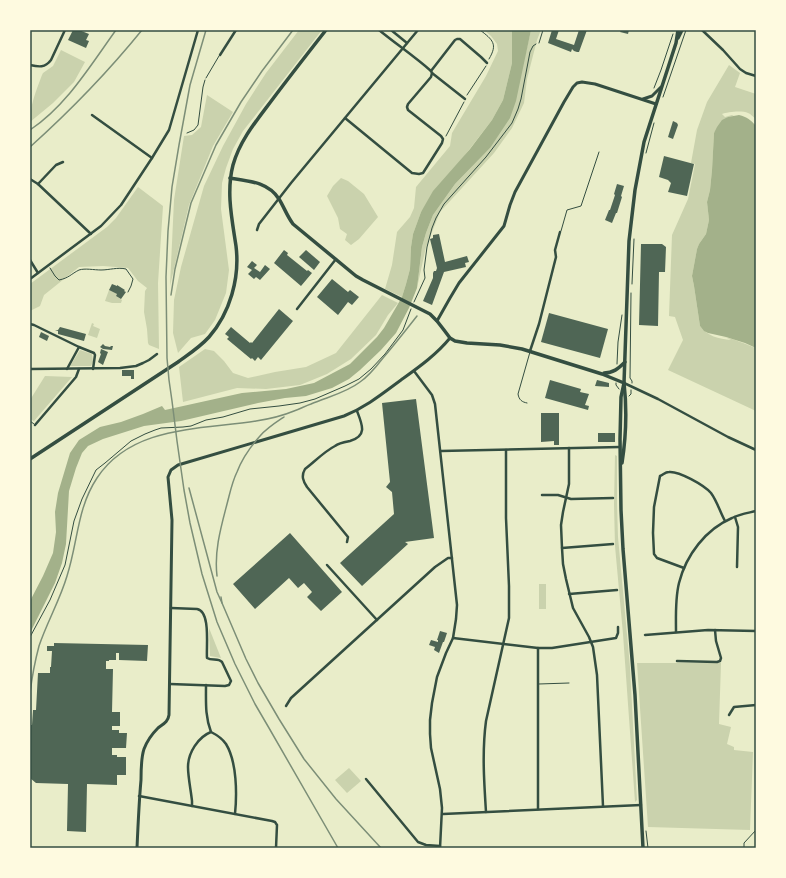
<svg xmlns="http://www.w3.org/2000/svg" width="786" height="878" viewBox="0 0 786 878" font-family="Bitter,serif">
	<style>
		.green { fill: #cad2ad }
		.water { fill: #a3b18a }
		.building { fill: #4f6655 }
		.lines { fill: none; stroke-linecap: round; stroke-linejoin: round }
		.path { stroke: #344e41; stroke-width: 1 }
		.service { stroke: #344e41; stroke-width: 1 }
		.minor { stroke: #344e41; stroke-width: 2.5 }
		.tertiary { stroke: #344e41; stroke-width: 3 }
		.secondary { stroke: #344e41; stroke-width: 3.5 }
		.rail { stroke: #7c8e77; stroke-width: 1.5 }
		.neatline { fill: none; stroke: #344e41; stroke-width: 1.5 }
	</style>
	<rect width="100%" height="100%" fill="#e9edc9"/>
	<g class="green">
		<polygon points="299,30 322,30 243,131 233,149 226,168 222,183 221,209 229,270 226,293 215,320 205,334 191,338 178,353 173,333 174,300 181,267 204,186 223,146 246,104 266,73"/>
		<polygon points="484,30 512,30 512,63 503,100 492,120 421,212 413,234 411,247 410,269 406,284 402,297 385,289 392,265 397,232 410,217 414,208 416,187 450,146 452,133 486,76 498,51 497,44 491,36"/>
		<polygon points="531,30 541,30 537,40 527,79 524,103 512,128 494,153 440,212 426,247 417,288 422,247 426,233 433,215 455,184 490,148 526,52"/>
		<path d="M 61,50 L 85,62 L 74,82 L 53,103 L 30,122 C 30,105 36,91 42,75 L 43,73 L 53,66 Z"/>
		<path d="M 729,65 L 740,73 L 735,87 L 756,94 L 756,119 C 753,117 751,114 748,113 C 742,110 727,112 722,114 L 725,117 L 732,115 L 734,116 L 728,117 L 714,133 L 712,170 L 710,190 L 707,202 L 709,220 L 706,234 L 699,244 L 697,249 L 692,276 L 694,286 L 700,326 C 707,336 719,339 731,340 L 727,338 L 721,337 C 733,338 745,344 756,348 L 756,411 L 668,370 L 683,340 L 675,317 L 669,316 L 672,235 L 688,199 L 695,164 L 691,163 L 697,130 L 707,102 Z"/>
		<polygon points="207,95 233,112 213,146 189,205 170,286 174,200 184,136 192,135 201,127"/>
		<polygon points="341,178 348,181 364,194 378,217 359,239 351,245 345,240 347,234 340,229 338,218 327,196 333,186"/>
		<polygon points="138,187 163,206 158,283 159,349 149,345 148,343 147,329 144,312 145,291 147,288 138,281 128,268 103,266 79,267 44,295 40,306 30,311 30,284 107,227 116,218"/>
		<polygon points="109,290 117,294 116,296 122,300 121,303 112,303 105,301"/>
		<polygon points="382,295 398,303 388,315 376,335 351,359 327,374 300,385 266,389 237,388 183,402 179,367 205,349 214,351 224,361 233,373 248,378 275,372 306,367 336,353"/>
		<polygon points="92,323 94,324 93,326 100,329 97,338 88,335"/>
		<polygon points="80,350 92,354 93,362 91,366 70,366"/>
		<polygon points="45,376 72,377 34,421 30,419 30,400"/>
		<polygon points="615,455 617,456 617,504 618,537 630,667 637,800 635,802 623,634 615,546 614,504"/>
		<rect x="539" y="584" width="7" height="25"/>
		<polygon points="209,628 221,658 210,656"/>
		<polygon points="637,663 721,663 719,724 731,727 727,744 734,747 734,750 753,752 750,830 648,827"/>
		<polygon points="349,768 361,781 347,793 335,780"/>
	</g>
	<g class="water">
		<polygon points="512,30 531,30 516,101 510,118 490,148 455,184 433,215 426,233 422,247 417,288 409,308 396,333 381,350 360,370 349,379 332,388 306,396 285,398 258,403 181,421 144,426 103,439 88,446 82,453 76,468 69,491 66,544 62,563 55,583 30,633 30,601 43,576 53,553 56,532 55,512 58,493 70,453 79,440 100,427 121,422 143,414 162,406 165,410 242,393 286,389 314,383 350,364 377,337 384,328 402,297 406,284 410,269 411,247 413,234 421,212 433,191 470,149 492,120 503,100 512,63"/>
		<path d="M 739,115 C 747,117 751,120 756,126 L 756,348 L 745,343 L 726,337 L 708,333 L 704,331 L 700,326 L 694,286 L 692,276 L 697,249 L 699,244 L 706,234 L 709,220 L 707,202 L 710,190 L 712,170 L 714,133 L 717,127 L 722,120 L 728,117 Z"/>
	</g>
	<g class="building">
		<polygon points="73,30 79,30 89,34 86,40 89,41 86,48 68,40"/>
		<polygon points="552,30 559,30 556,39 574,45 579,30 587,30 579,52 577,52 574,51 572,49 571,52 548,43"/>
		<polygon points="621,30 629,30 628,34 620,32"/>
		<polygon points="673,121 677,123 678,125 673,139 668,137"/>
		<polygon points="664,156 694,164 687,196 668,192 671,183 668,180 659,177"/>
		<polygon points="617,184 624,186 621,196 622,197 617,213 616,213 612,223 605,220 609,210 610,210 615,195 614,194"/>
		<polygon points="439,234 445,262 467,256 469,262 465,263 466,267 444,272 432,305 423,301 433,278 433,273 434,271 436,271 437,268 430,239 433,238 433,235"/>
		<polygon points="641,244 662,244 666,247 665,272 659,272 658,326 639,325"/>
		<polygon points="284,250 288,253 287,255 307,271 308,270 312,273 301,286 274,263"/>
		<polygon points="306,250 320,262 314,270 299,257"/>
		<polygon points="252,261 257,265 254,268 260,272 265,265 270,269 260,280 256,277 254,279 248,274 252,270 247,267"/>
		<polygon points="332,279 348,292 350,290 359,297 352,305 348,302 338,315 317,297"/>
		<polygon points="112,284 117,286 117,285 125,290 124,291 126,292 121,299 116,296 117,294 109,290"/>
		<polygon points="279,309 293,321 261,360 258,357 255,361 252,358 251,359 227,339 229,337 225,334 231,327 250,343 251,342 252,343"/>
		<polygon points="549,313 608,329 600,358 541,342"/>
		<polygon points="60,327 86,334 84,341 58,334 58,331 55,331 58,330"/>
		<polygon points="41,332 49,336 47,341 39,337"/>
		<polygon points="103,344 105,346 110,347 111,346 113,346 112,350 103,349 100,347"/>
		<polygon points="101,349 108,352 103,365 98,362 101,354 100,353"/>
		<polygon points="122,370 134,370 134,379 131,379 131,376 122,376"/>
		<polygon points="550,380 581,389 580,392 589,394 585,405 589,406 588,410 545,398"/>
		<polygon points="597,380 609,383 609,387 595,386"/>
		<polygon points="416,399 434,538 405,542 408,544 362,586 340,563 394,514 392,492 386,487 390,482 382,403"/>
		<polygon points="541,413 559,413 559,445 554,445 554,441 541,442"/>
		<rect x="598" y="433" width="17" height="9"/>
		<polygon points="290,533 342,592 321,611 307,597 312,592 304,583 298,588 289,578 255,609 233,584"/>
		<polygon points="440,631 447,633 444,642 443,642 439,653 434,650 435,647 429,645 431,640 438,642 438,640 437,640"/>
		<polygon points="54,643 148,645 147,661 119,660 119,653 116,653 116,660 109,660 109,661 106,661 106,669 113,669 112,712 120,712 120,726 112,726 112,730 119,730 119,733 127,733 126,748 112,748 112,755 117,755 117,757 126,757 126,775 117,775 117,785 87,784 86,832 67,831 68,784 36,783 30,778 30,725 32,725 33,710 36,710 38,673 50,673 50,667 51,667 52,651 47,651 47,646 54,646"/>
	</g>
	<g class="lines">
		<g class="path">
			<path d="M 480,30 C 493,40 498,44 489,59"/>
			<polyline points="654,88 661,70 673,34"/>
			<polyline points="467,95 486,66"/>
			<polyline points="663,97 686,30"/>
			<polyline points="187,133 194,130 198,125 203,87 205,80"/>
			<polyline points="446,136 464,102"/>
			<polyline points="646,153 654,123"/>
			<path d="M 50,268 L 55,276 L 59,280 C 69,278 71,274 79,270 C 85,268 94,270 101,270 C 109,270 118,267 126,269 L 133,279 L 131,286 L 128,292"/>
			<polyline points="632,284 634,239"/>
			<polyline points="631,293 630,378 632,381 632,383"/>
			<polyline points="414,302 425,278 424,270 427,247 432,228 436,218 444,204 486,157 512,123 518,109 521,99 530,52 533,46 536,44"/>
			<polyline points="617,364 618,342 622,315"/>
			<polyline points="616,383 616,385 619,389"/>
			<polyline points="629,396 631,394 631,390"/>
			<polyline points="30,637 50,600 65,565 74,521 82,499 96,470 105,463 131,441 145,434 155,430 161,428 183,427 191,426 206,420 223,417 250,409 279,406 300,403 315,399 345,386 359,379 371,369 385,354 403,330 411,309"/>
			<polyline points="646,831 648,848"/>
		</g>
		<g class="service">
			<polyline points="539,43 543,30"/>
			<polyline points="206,78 219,56"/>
			<polyline points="561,231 567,210 581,206 599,152"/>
			<path d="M 527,403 C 522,402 519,400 518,394 L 530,352"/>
			<polyline points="30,421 34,424"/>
			<polyline points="539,684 569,683"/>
			<polyline points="744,848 744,843 756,830"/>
		</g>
		<g class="minor">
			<path d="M 379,30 C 396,44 414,56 431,71 L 432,73 L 465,99"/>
			<polyline points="391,30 407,43"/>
			<polyline points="702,30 723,50 740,69 746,73 756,76"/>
			<polyline points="220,55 236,30"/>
			<path d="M 30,65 C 39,67 45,68 51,60 L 65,30"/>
			<polyline points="431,71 455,40 457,39 460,39 481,57 487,63"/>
			<polyline points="92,115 152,158"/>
			<polyline points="345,118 412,173 419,174 423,173 442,143 443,139 441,136 408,110 407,107 408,104 431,77 432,73"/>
			<polyline points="30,179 38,184 91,234"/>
			<polyline points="38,184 56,165 63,162"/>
			<polyline points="257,230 259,224 291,183 418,30"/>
			<polyline points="30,260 38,273"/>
			<polyline points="30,279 101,226 121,205 152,158 169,130 198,30"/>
			<polyline points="297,309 336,259"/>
			<polyline points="30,324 34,325 79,347 94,353 95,355 93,369"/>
			<polyline points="530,351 539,324 556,257 555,250 560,232"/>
			<polyline points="30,369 120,368 136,366 143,363 149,360 157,354"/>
			<polyline points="67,369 79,347"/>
			<polyline points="414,371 432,395 435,404 457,605 456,619 453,638 446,653 437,677 432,703 430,720 430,734 431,748 440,789 442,808 440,848"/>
			<polyline points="624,383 658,399 728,437 756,450"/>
			<polyline points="35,425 76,377 79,369"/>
			<polyline points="569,448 569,484 563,512 561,525 562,548 563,564 566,579 573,608 589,637 593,647 597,675 603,806"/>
			<polyline points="441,451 620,447"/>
			<polyline points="542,495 558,495 571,499 613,498"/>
			<polyline points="735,517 738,527 737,567"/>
			<path d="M 347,542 L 348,537 L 307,487 C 303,481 301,476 305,469 C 314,462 325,451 335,446 C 339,443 345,442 350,441 C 368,436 362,424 357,411"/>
			<polyline points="562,548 613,544"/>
			<polyline points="327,565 377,620"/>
			<path d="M 684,568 L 657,558 L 654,554 L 653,533 L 654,507 L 660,476 C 663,475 665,472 669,472 C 679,471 704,485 711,493 C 717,501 720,512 725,521"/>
			<polyline points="569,594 617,590"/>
			<path d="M 676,632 C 676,616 675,599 679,583 C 686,555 706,529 732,518 C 740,514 748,513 756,511"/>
			<polyline points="645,635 708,630 756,631"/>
			<polyline points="453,638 538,648 552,648 616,638 618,633 618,627"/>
			<polyline points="538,648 538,809"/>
			<polyline points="677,661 717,662 720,661 721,658 716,641 715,630"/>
			<path d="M 170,684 L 225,686 L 229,685 L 231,681 L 222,662 C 218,658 212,661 207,658 C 206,648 211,611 197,609 L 171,608"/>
			<path d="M 206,685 C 206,703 205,716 211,732 C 217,735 222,738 226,744 C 237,762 237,794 235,814"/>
			<polyline points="286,706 291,698 435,567 448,558 452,558"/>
			<polyline points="729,715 734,707 756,705"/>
			<polyline points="366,779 418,842 426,845 440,846"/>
			<polyline points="139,796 272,821 275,822 277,825 276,848"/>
			<path d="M 192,806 L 192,801 C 191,791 188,777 188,767 C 188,753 198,737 211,732"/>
			<path d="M 486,812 C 484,781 482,751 486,721 L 509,618 L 509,586 L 506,518 L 506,450"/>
			<polyline points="443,814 641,805"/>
		</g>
		<g class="tertiary">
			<polyline points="643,99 652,96 661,87"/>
			<polyline points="437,321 450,298 459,283 504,226 510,205 515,192 564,102 573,87 577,83 582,82 595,84 656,104"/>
			<path d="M 137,848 C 138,825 139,802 141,780 C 141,770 141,758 144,749 C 147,741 152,734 158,728 C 163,724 168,722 169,715 L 172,520 L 168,477 L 171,470 L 178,465 L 344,416 C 366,407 382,394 401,380 C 419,367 436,355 450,338"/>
		</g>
		<g class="secondary">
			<polyline points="678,38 682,30"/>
			<path d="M 230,178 C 249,181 268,182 279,199 C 284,207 287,216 293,224 L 356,276 L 363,280 L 430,314 L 437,321 L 444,330 L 450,338 L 455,341 L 467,343 L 500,345 L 522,349 L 602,374 L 624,383"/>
			<path d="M 604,373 C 613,373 618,369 625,362"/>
			<polyline points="624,383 621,397 620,439 621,510 623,549 635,695 643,848"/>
			<path d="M 30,459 L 178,362 C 189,354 200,347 209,337 C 230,313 240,278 236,246 C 232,219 226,192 233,165 C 240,140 257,120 272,100 C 290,76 308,53 326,30"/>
			<path d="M 622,463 C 626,437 627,409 624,383 L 629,241 L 635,190 L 644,142 L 676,43 L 678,30"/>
		</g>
		<g class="rail">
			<polyline points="206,30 190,85 179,145 172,187 168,231 166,277 167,358 169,380 172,401 177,441 184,490 190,523 202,574 217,622 235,664 255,704 269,728 338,848"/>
			<path d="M 30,130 C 67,105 90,66 116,30"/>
			<path d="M 30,147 C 70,111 108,72 142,30"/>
			<polyline points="171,295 175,269 191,203 216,145 241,102 262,71 293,30"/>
			<polyline points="189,488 206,551 217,592 222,603"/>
			<path d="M 217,576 C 214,551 221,527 227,504 C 230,493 232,482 237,472 C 242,459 251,446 260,436 C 267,428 275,423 284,417"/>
			<polyline points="221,597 222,603 246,659 258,683 279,719 304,759 336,799 381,848"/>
			<path d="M 30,693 C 32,677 35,661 39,646 C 47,622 60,600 67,576 C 78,542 77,508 97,478 C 132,425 201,430 256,421 C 269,419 282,416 294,411 C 300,409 305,406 311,404 C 327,397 346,393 360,382 C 369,376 376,367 383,358 C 395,344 406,330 417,316"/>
		</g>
	</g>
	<rect width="786" height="878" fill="none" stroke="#fefae0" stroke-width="62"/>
	<rect x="31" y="31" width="724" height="816" class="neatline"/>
</svg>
